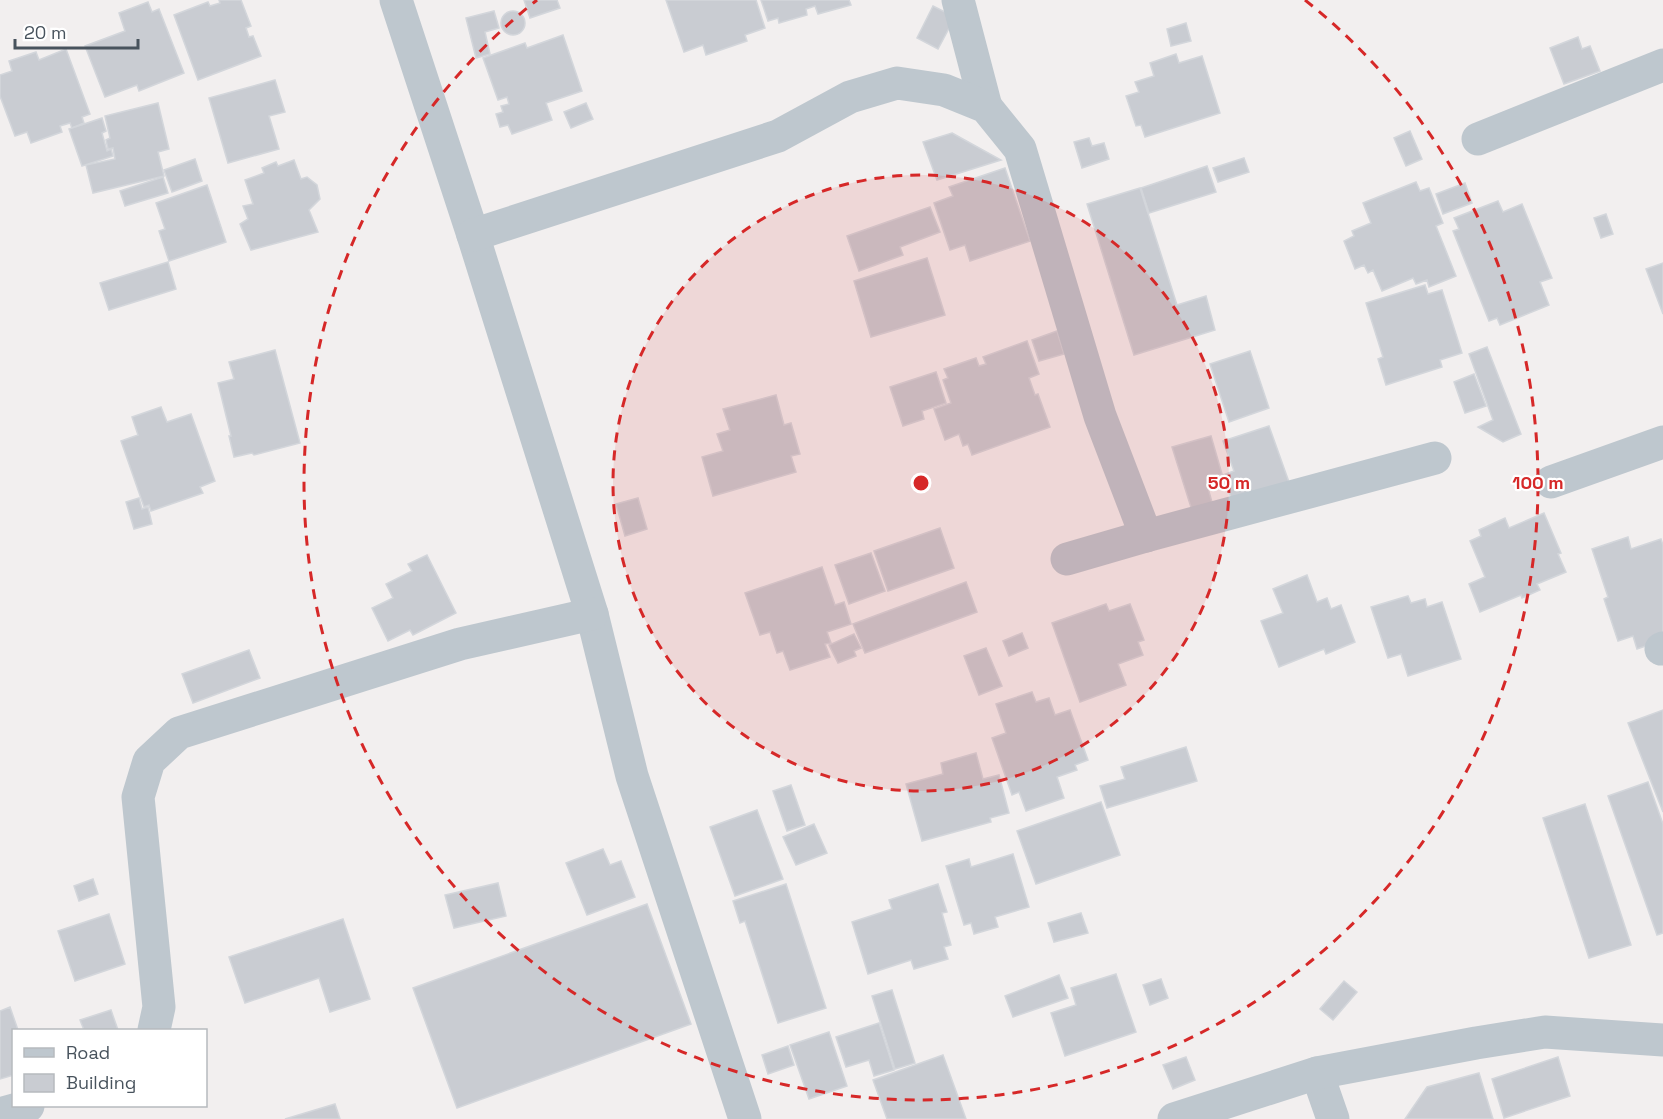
<svg xmlns="http://www.w3.org/2000/svg" width="1663" height="1119" viewBox="0 0 1663 1119" font-family="'Space Grotesk',sans-serif">
	<style>
		.building { fill: #c9ccd2; stroke: #d3d6db; stroke-width: 1.5 }
		.lines { fill: none; stroke-linecap: round; stroke-linejoin: round }
		.minor { stroke: #bec7ce; stroke-width: 33 }
		.ring { fill: none; stroke: #d62828; stroke-width: 3; stroke-dasharray: 10 8 }
		.centre { fill: #d62828; stroke: #fff; stroke-width: 3 }
		.ring-label { font-size: 18px; text-anchor: middle; font-weight: bold; fill: #d62828; stroke: #fff; stroke-width: 4.5; stroke-linejoin: round; paint-order: stroke }
	</style>
	<rect width="100%" height="100%" fill="#f2efef"/>
	<g class="building">
		<polygon points="219,0 241,0 251,26 246,28 249,37 253,36 261,56 198,80 174,15 208,2 210,6 220,3"/>
		<polygon points="524,0 557,0 560,8 530,18"/>
		<polygon points="666,0 756,0 765,28 745,35 747,41 706,55 703,45 684,52"/>
		<polygon points="761,0 849,0 851,5 818,14 815,6 806,9 807,15 779,23 778,18 768,21"/>
		<polygon points="148,2 152,12 159,9 184,73 139,91 137,85 105,97 85,46 125,31 119,13"/>
		<polygon points="933,6 955,17 938,49 917,38"/>
		<circle cx="513" cy="23" r="12"/>
		<polygon points="494,11 499,28 485,32 490,54 476,58 466,18"/>
		<polygon points="1186,23 1191,41 1171,46 1167,29"/>
		<polygon points="563,35 582,91 546,103 552,120 512,134 508,125 500,127 496,114 503,112 501,106 509,104 507,97 498,100 483,58 525,43 527,48"/>
		<polygon points="1578,37 1582,49 1590,46 1600,71 1564,84 1550,48"/>
		<polygon points="66,49 90,114 82,117 84,123 72,128 70,123 60,126 62,132 31,143 27,132 15,136 0,96 0,75 12,71 9,61 36,52 39,60"/>
		<polygon points="1176,54 1179,63 1202,56 1220,113 1145,137 1141,125 1136,126 1126,96 1139,92 1135,82 1154,76 1150,63"/>
		<polygon points="275,80 285,112 269,116 279,149 228,163 209,98"/>
		<polygon points="158,103 169,149 158,152 164,176 93,193 86,165 115,159 113,148 108,149 106,140 110,138 105,116"/>
		<polygon points="586,103 593,119 571,128 564,112"/>
		<polygon points="102,118 106,131 102,133 107,151 111,149 113,156 82,166 69,129"/>
		<polygon points="1410,131 1422,159 1406,166 1394,138"/>
		<polygon points="952,133 1001,160 937,180 923,142"/>
		<polygon points="1089,138 1092,146 1104,143 1109,159 1082,168 1074,142"/>
		<polygon points="1244,158 1249,172 1218,182 1213,168"/>
		<polygon points="195,159 202,181 172,192 164,170"/>
		<polygon points="294,160 301,179 307,177 317,185 320,199 309,210 318,232 251,250 240,224 248,219 243,206 253,204 245,180 264,173 262,168 276,162 278,166"/>
		<polygon points="1207,166 1216,192 1149,213 1141,188"/>
		<polygon points="1005,168 1030,241 970,261 965,245 950,250 934,203 953,196 949,187"/>
		<polygon points="163,177 168,193 125,206 120,191"/>
		<polygon points="1416,182 1420,191 1429,188 1443,223 1436,226 1456,276 1429,287 1427,280 1416,284 1413,278 1382,291 1373,270 1368,273 1364,265 1355,269 1344,241 1354,236 1352,231 1371,223 1363,203"/>
		<polygon points="1465,183 1472,203 1443,214 1436,194"/>
		<polygon points="207,185 226,242 169,261 159,231 165,229 156,203"/>
		<polygon points="1140,188 1177,305 1206,296 1215,330 1134,355 1087,204"/>
		<polygon points="1498,201 1503,212 1522,204 1552,278 1540,282 1549,305 1500,325 1497,318 1489,321 1453,231 1459,229 1454,218"/>
		<polygon points="930,207 940,232 900,247 903,255 859,271 847,236"/>
		<polygon points="1606,214 1613,234 1601,238 1594,218"/>
		<polygon points="927,258 945,315 871,337 854,281"/>
		<polygon points="168,262 176,289 109,310 100,283"/>
		<polygon points="1663,263 1663,314 1646,269"/>
		<polygon points="1425,285 1428,294 1442,290 1462,353 1440,360 1442,367 1386,385 1378,359 1383,357 1366,303"/>
		<polygon points="1057,331 1064,354 1039,361 1032,340"/>
		<polygon points="1027,341 1039,374 1029,378 1035,395 1038,394 1050,427 972,455 968,444 963,446 959,434 945,440 934,409 951,403 943,380 948,378 944,369 976,358 979,366 986,364 983,357"/>
		<polygon points="1487,347 1521,434 1503,442 1478,427 1493,420 1469,354"/>
		<polygon points="275,350 300,443 254,455 252,453 234,457 229,436 231,436 218,383 234,379 229,362"/>
		<polygon points="1250,351 1269,408 1229,422 1210,364"/>
		<polygon points="936,372 946,403 922,411 924,419 903,426 890,387"/>
		<polygon points="1474,374 1486,406 1465,413 1454,382"/>
		<polygon points="776,395 784,425 791,423 800,454 791,456 796,472 713,496 702,457 723,451 717,434 730,430 723,409"/>
		<polygon points="161,407 167,422 191,414 215,481 200,487 203,493 151,511 149,505 144,507 121,441 138,435 132,417"/>
		<polygon points="1269,426 1289,482 1232,501 1223,475 1234,471 1223,441"/>
		<polygon points="1211,436 1222,474 1211,477 1213,486 1208,488 1215,513 1195,520 1172,447"/>
		<polygon points="139,498 142,509 148,507 152,524 134,529 126,502"/>
		<polygon points="638,498 647,529 625,536 616,504"/>
		<polygon points="1544,513 1561,553 1558,554 1566,572 1537,584 1540,590 1522,598 1521,595 1480,612 1469,584 1485,577 1470,541 1481,536 1479,530 1505,518 1509,528"/>
		<polygon points="940,528 954,568 888,591 874,551"/>
		<polygon points="1628,537 1631,549 1661,539 1663,545 1663,640 1637,649 1633,636 1618,641 1604,599 1608,597 1592,549"/>
		<polygon points="871,553 885,591 849,604 835,565"/>
		<polygon points="427,555 456,613 413,635 410,630 388,641 372,608 393,598 386,584 412,571 408,564"/>
		<polygon points="822,567 835,605 844,602 851,624 827,632 831,643 825,644 830,657 790,670 783,651 777,653 770,632 760,635 745,593"/>
		<polygon points="1307,575 1317,602 1327,598 1331,609 1341,605 1355,642 1326,654 1324,649 1279,667 1261,621 1283,613 1273,589"/>
		<polygon points="966,582 977,612 865,653 853,624"/>
		<polygon points="1408,596 1411,603 1425,599 1427,607 1442,602 1461,659 1408,676 1401,654 1388,658 1371,607"/>
		<polygon points="1106,604 1109,611 1130,604 1144,640 1138,642 1143,655 1118,664 1126,685 1080,702 1052,623"/>
		<polygon points="1022,633 1028,648 1009,656 1003,641"/>
		<polygon points="854,634 861,648 854,651 856,656 838,663 829,645"/>
		<polygon points="986,648 1002,686 979,695 964,656"/>
		<polygon points="249,650 260,678 193,703 182,674"/>
		<polygon points="1032,692 1036,702 1049,698 1055,715 1070,710 1088,760 1075,765 1077,770 1057,777 1064,798 1026,811 1019,792 1012,795 992,738 1006,733 996,704"/>
		<polygon points="1663,710 1663,812 1628,723"/>
		<polygon points="1186,747 1197,781 1107,808 1100,786 1125,779 1121,767"/>
		<polygon points="976,753 983,779 999,775 1009,813 990,818 991,822 922,841 906,784 943,774 941,763"/>
		<polygon points="1648,782 1663,824 1663,933 1657,935 1608,796"/>
		<polygon points="791,785 805,825 787,831 773,791"/>
		<polygon points="1101,802 1120,855 1036,884 1017,831"/>
		<polygon points="1585,804 1631,945 1589,958 1543,818"/>
		<polygon points="757,810 783,879 735,896 710,827"/>
		<polygon points="814,824 827,853 796,865 783,837"/>
		<polygon points="603,849 610,865 621,861 635,897 587,915 566,863"/>
		<polygon points="1013,854 1029,907 995,917 998,927 974,934 971,923 964,925 946,866 969,859 971,867"/>
		<polygon points="93,879 98,894 79,901 74,886"/>
		<polygon points="498,883 506,916 454,928 445,895"/>
		<polygon points="786,884 826,1008 778,1023 745,921 740,923 733,901"/>
		<polygon points="938,884 947,912 942,913 951,945 944,947 948,959 914,969 911,960 868,974 852,922 892,909 889,900"/>
		<polygon points="647,904 691,1024 457,1108 413,988"/>
		<polygon points="1081,913 1088,933 1054,942 1048,923"/>
		<polygon points="109,914 125,964 75,981 58,931"/>
		<polygon points="343,919 370,999 330,1012 319,978 245,1003 229,957"/>
		<polygon points="1116,974 1136,1032 1065,1056 1051,1013 1076,1005 1071,988"/>
		<polygon points="1059,975 1068,998 1013,1017 1005,996"/>
		<polygon points="1161,979 1168,998 1150,1005 1143,985"/>
		<polygon points="1344,981 1357,992 1333,1020 1320,1009"/>
		<polygon points="892,990 915,1063 895,1069 872,996"/>
		<polygon points="10,1007 18,1030 14,1030 14,1075 0,1079 0,1011"/>
		<polygon points="111,1010 118,1030 84,1030 80,1020"/>
		<polygon points="879,1023 894,1070 874,1076 869,1060 846,1067 836,1037"/>
		<polygon points="829,1032 847,1086 809,1099 790,1045"/>
		<polygon points="788,1046 794,1065 768,1074 762,1055"/>
		<polygon points="943,1055 966,1119 887,1119 873,1080"/>
		<polygon points="1186,1057 1195,1080 1173,1089 1163,1065"/>
		<polygon points="1558,1057 1570,1096 1504,1118 1492,1079"/>
		<polygon points="1479,1073 1493,1119 1405,1119 1427,1087"/>
		<polygon points="335,1104 340,1119 285,1119"/>
	</g>
	<g class="lines">
		<g class="minor">
			<polyline points="396,0 473,235 592,614 632,776 745,1119"/>
			<polyline points="958,0 986,107"/>
			<polyline points="1478,139 1663,65"/>
			<polyline points="473,235 778,136 850,97 897,83 944,90 986,107 1020,149 1100,416 1146,536"/>
			<polyline points="1551,482 1663,442"/>
			<polyline points="1067,559 1146,536 1435,458"/>
			<polyline points="1661,649 1663,648"/>
			<polyline points="154,1030 159,1007 138,797 149,761 179,733 460,644 592,614"/>
			<polyline points="1317,1073 1333,1119"/>
			<polyline points="0,1114 28,1106"/>
			<polyline points="1174,1119 1317,1073 1476,1043 1545,1032 1663,1040"/>
		</g>
	</g>
	<circle cx="921" cy="483" r="308" fill="#d62828" fill-opacity=".12"/>
	<g class="ring">
		<circle cx="921" cy="483" r="308"/>
		<path d="M1305 0A617 617 0 1 1 537 0"/>
	</g>
	<circle cx="921" cy="483" r="9" class="centre"/>
	<g class="ring-label">
		<text x="1229" y="489">50 m</text>
		<text x="1538" y="489">100 m</text>
	</g>
	<rect x="12" y="1029" width="195" height="78" fill="#ffffff" stroke="#b6babe" stroke-width="1.5"/>
	<rect x="24" y="1048" width="30" height="9" fill="#bec7ce" stroke="#b6babe" stroke-width="1.5"/>
	<text x="66" y="1059" font-size="18" fill="#48535d">Road</text>
	<rect x="24" y="1074" width="30" height="18" fill="#c9ccd2" stroke="#b6babe" stroke-width="1.5"/>
	<text x="66" y="1089" font-size="18" fill="#48535d">Building</text>
	<path d="M15 39v9h123v-9" fill="none" stroke="#48535d" stroke-width="3"/>
	<text x="24" y="39" font-size="18" fill="#48535d" stroke="#ffffff" stroke-width="4.5" paint-order="stroke">20 m</text>
</svg>
